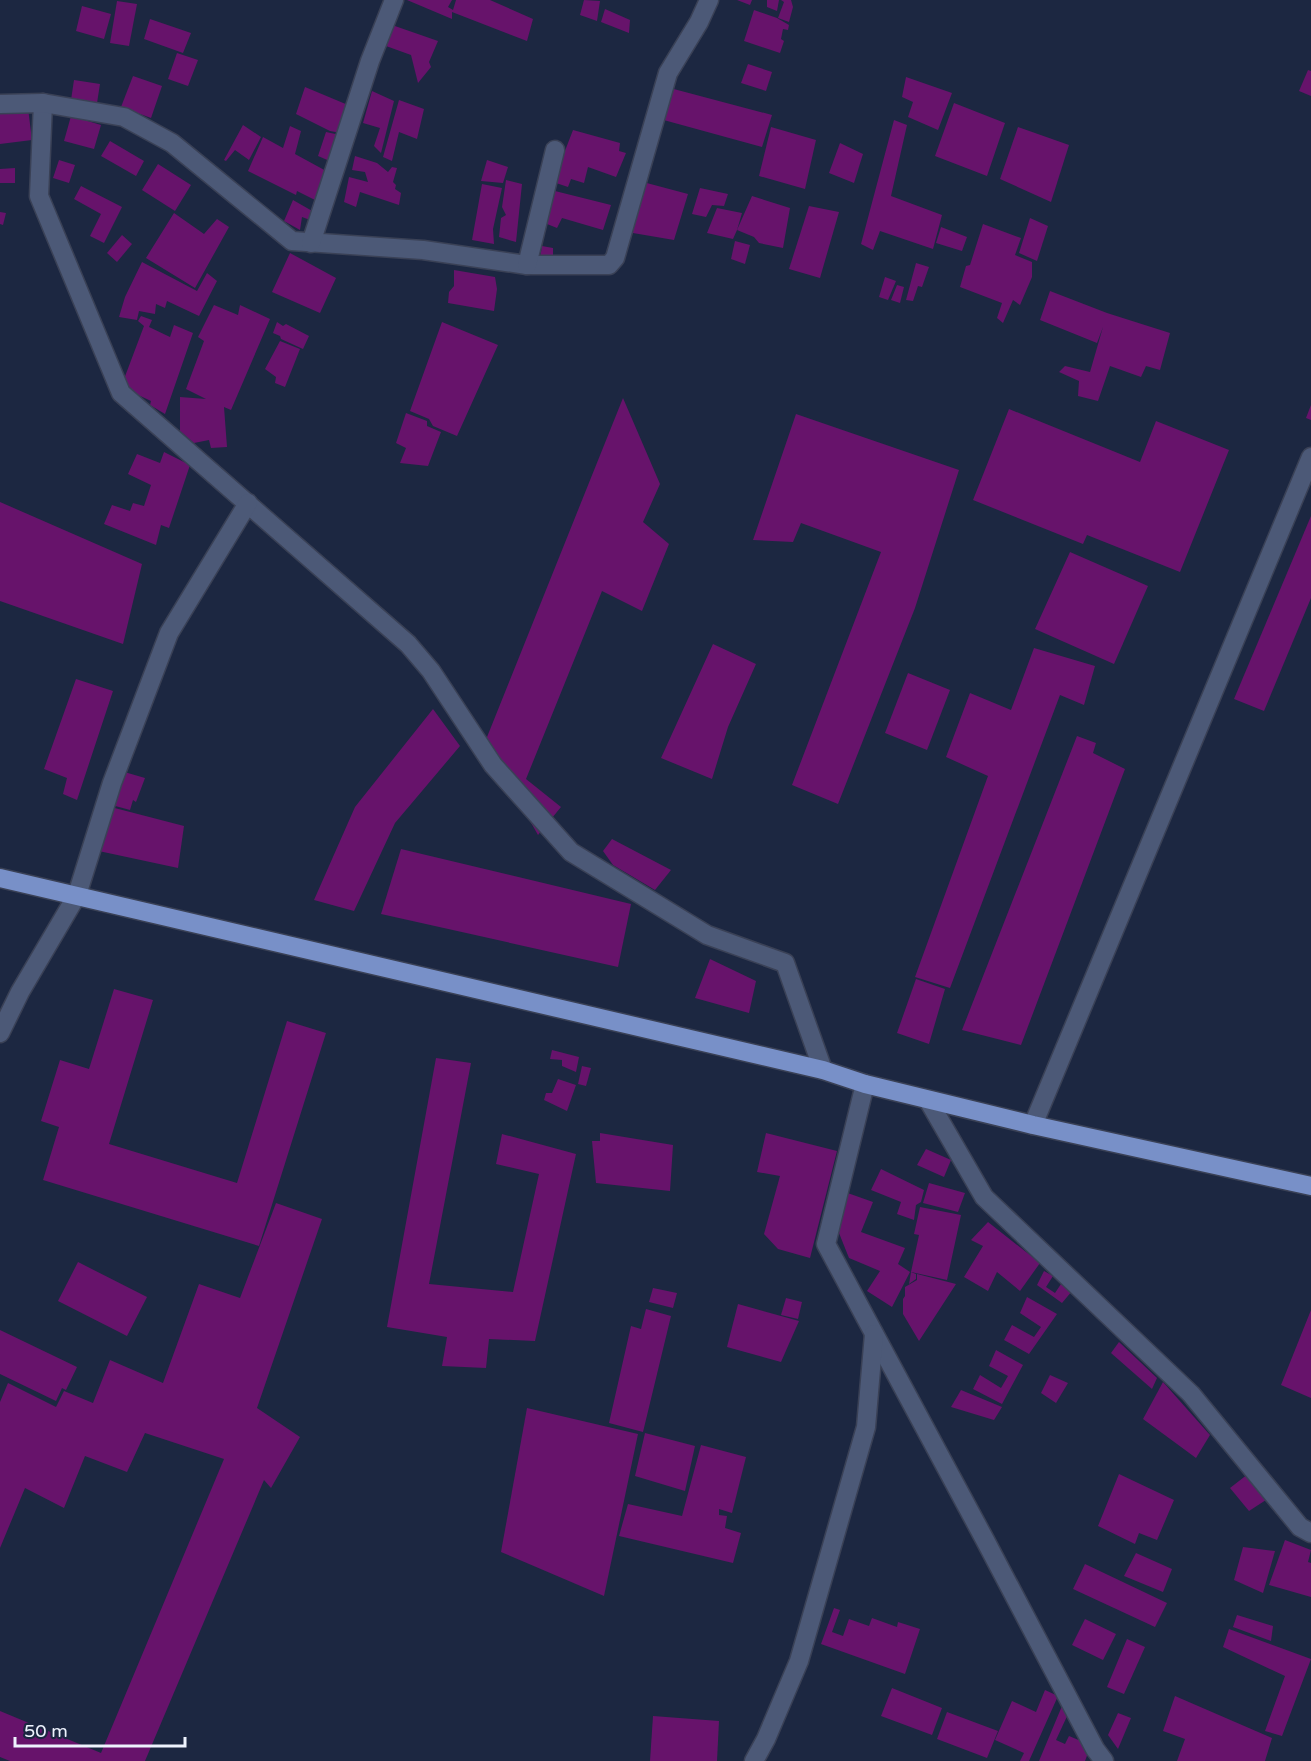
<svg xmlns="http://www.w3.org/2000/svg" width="1311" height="1761" viewBox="0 0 1311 1761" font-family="'Varela Round',sans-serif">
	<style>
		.building { fill: #67136b }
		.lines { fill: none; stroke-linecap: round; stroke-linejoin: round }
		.minor-casing { stroke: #3a4156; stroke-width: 21 }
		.major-casing { stroke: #3a4156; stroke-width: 21 }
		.minor { stroke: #4c5977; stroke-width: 18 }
		.major { stroke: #7890c8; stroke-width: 18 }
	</style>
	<rect width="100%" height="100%" fill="#1c2741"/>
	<g class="building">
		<polygon points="407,0 452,0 448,7 453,10 456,0 490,0 533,19 527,41 452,12 452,19"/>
		<polygon points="584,0 600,1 597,21 580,15"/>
		<polygon points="737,0 752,0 750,5"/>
		<polygon points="767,0 779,0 777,11 767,7"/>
		<polygon points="781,0 791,0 793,7 789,22 778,18 784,2"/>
		<polygon points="117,1 137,4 129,46 110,43"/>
		<polygon points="82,6 111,14 104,39 76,31"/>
		<polygon points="605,9 630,20 629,33 601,22"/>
		<polygon points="754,10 777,18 789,25 788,30 783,29 781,39 784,41 780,53 744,41"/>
		<polygon points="150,19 191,33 183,53 144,39"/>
		<polygon points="392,25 438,41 429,62 431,67 418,83 411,55 386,46"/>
		<polygon points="177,53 198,60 188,86 168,79"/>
		<polygon points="748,64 772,72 766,91 741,83"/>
		<polygon points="1308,70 1311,71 1311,96 1299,91"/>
		<polygon points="133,76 162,86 151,118 121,107"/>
		<polygon points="906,77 952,93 938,130 908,117 913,102 902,97"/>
		<polygon points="74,80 100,84 97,103 71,100"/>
		<polygon points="305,87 348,105 341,133 330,131 296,114"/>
		<polygon points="670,88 772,115 762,147 660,119"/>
		<polygon points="372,91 394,101 381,153 374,146 380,128 363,123"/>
		<polygon points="399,100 424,109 417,139 399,132 392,161 383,157"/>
		<polygon points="954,103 1005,123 987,176 935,156"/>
		<polygon points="28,108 32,140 0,144 0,112"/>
		<polygon points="71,116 101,125 94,149 64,141"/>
		<polygon points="894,120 907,125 891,196 942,215 933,249 880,231 873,250 861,244"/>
		<polygon points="243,125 261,137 249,160 235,150 226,161 224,160"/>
		<polygon points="290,126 301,131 295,154 328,172 317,201 297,191 296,195 248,171 263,137 283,148"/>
		<polygon points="771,127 816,140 805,189 759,176"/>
		<polygon points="1018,127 1069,145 1051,202 1000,179"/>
		<polygon points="573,130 620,143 619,151 626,153 616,177 588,167 584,183 571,179 568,187 553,182"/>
		<polygon points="326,132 340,135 332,162 318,156"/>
		<polygon points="110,141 144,161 136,176 101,156"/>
		<polygon points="840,143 863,154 854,183 829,173"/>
		<polygon points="355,156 377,163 388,172 392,167 397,168 393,182 396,185 395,189 401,193 399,205 360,192 356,207 344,202 349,177 368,182 365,172 352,170"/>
		<polygon points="59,160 75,165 69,183 53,178"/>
		<polygon points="487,160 508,167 503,183 481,181"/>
		<polygon points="158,164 191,185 175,211 142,190"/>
		<polygon points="15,168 15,183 0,183 0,169"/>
		<polygon points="506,180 522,184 516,242 499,237 501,218 506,215 502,207"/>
		<polygon points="643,182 688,194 674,240 627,232"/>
		<polygon points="482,184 502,188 493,229 494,244 472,240"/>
		<polygon points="81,186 122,207 104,243 90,236 101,214 74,199"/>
		<polygon points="700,188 728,194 724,206 712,205 706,217 692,214"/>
		<polygon points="555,191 611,205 603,230 562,218 557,228 547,224"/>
		<polygon points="752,196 790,208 783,248 759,243 754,237 737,230 733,239 707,233 717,208 742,213 737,230"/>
		<polygon points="293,200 314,212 310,220 302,217 300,230 284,221"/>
		<polygon points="809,206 839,212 820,278 789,269"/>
		<polygon points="0,212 6,213 3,225 0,224"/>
		<polygon points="174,213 204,234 217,219 229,227 195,288 146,258"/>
		<polygon points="1030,218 1048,226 1037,261 1019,253"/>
		<polygon points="983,224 1021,238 1015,255 1032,262 1032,277 1020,305 1013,300 1003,323 997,318 1002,303 960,287 966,266 970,265"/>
		<polygon points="941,227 967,237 962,251 936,243"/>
		<polygon points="122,235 132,244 117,262 107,253"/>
		<polygon points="735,241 750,245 745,264 731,259"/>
		<polygon points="542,246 553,248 553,256 540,258"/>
		<polygon points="290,253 336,278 320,313 272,292"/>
		<polygon points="142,262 197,291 207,273 217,281 199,316 167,301 165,308 156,304 155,314 139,311 137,320 119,317 125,297"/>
		<polygon points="916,263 929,267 922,287 918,286 913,301 906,300"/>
		<polygon points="454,270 495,277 497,289 494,311 448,303 449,292 454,286"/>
		<polygon points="885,277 896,281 888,300 879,297"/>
		<polygon points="897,285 904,287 900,303 891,300"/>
		<polygon points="1050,291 1107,313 1170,333 1160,370 1146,366 1141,377 1110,366 1098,401 1078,396 1079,381 1059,372 1065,366 1090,372 1103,327 1097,343 1040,320"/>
		<polygon points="214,305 238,315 240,305 270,319 231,410 224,407 227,447 211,448 209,440 194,443 180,431 180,397 206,399 186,389 204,341 198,337"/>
		<polygon points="141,316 152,320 149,327 170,337 174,325 193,333 165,414 150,405 151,401 121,387 144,326 138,321"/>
		<polygon points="277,322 283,326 286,324 309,336 303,349 281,339 280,336 273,333"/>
		<polygon points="442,322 498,345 457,436 433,426 429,419 410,411"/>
		<polygon points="280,341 300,349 285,387 275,383 276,377 265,369"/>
		<polygon points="623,398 660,484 643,522 669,544 642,611 602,591 526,779 561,807 538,835 485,742"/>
		<polygon points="1311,405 1311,420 1306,418"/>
		<polygon points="1009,409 1140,462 1156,421 1229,450 1180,572 1087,535 1083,544 973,500"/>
		<polygon points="406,413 427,421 427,426 441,432 428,466 400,463 406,448 396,443"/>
		<polygon points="796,414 959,470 915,608 838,804 792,785 881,552 801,523 793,542 753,540"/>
		<polygon points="164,452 190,465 169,528 161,525 156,545 104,524 112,505 130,511 133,503 144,506 151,485 128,474 137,454 160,463"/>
		<polygon points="0,502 142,564 123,644 0,601"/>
		<polygon points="1311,516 1311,598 1264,711 1234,699"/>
		<polygon points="1070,552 1148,586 1114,664 1035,629"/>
		<polygon points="713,644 756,664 728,727 712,779 661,758"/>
		<polygon points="1034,648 1095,666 1084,705 1060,695 950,988 915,977 988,776 946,757 970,693 1011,710"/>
		<polygon points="908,673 950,690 927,750 885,733"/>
		<polygon points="76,679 113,691 77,800 63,794 67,778 44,769"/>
		<polygon points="433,709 460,746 395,823 354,911 314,900 355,807"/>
		<polygon points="1077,736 1096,743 1093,753 1125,769 1021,1045 962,1030"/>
		<polygon points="121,771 145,778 136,802 133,800 130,810 108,804"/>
		<polygon points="107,806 184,826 178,868 94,850"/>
		<polygon points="612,839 671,870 655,890 613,865 603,851"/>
		<polygon points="401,849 631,904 618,967 381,914"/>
		<polygon points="710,959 756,981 749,1013 695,998"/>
		<polygon points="916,979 945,989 929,1044 897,1033"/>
		<polygon points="114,989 153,1000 109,1144 237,1183 287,1021 326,1033 259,1246 43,1180 59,1127 41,1121 60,1060 89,1069"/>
		<polygon points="552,1050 579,1057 576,1072 562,1066 562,1060 550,1059"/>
		<polygon points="436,1058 471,1063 429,1284 513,1292 539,1174 496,1164 502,1134 576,1154 535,1341 489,1339 486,1368 442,1366 447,1337 387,1327"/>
		<polygon points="582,1066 591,1068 586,1086 578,1084"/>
		<polygon points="558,1079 576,1085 567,1111 544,1100 546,1093 552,1093"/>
		<polygon points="600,1133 673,1145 670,1191 596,1183 592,1141 600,1141"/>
		<polygon points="766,1133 837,1151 810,1258 778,1249 764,1234 780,1176 757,1172"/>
		<polygon points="926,1149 951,1160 944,1177 917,1165"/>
		<polygon points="881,1169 924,1190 921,1202 916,1205 914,1220 897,1214 901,1202 871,1190"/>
		<polygon points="929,1183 965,1193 958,1212 923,1203"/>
		<polygon points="842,1191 873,1202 861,1232 905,1248 898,1264 910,1272 892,1307 867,1291 880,1271 849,1258 839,1233"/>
		<polygon points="276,1203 322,1219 257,1408 300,1437 271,1488 264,1480 145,1761 10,1761 0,1757 0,1711 101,1753 224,1459 145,1433 127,1472 85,1456 64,1508 25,1488 0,1548 0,1402 8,1383 56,1407 64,1391 93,1403 110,1360 163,1383 199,1284 240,1298"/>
		<polygon points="920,1207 961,1215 947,1280 911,1272 919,1235 914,1234"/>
		<polygon points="988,1222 1040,1263 1020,1291 997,1272 988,1291 964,1277 983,1246 971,1240"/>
		<polygon points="78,1262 147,1297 127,1336 58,1301"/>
		<polygon points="1044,1271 1053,1276 1046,1287 1055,1293 1061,1284 1072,1291 1062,1303 1037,1285"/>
		<polygon points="911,1272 916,1274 916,1279 909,1284"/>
		<polygon points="917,1274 956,1284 919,1341 903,1314 903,1299 905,1296 905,1287 917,1280"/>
		<polygon points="653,1288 677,1293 673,1308 649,1302"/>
		<polygon points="1027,1297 1057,1314 1029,1354 1004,1340 1012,1325 1034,1337 1041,1327 1020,1313"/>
		<polygon points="786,1298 802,1302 798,1319 781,1315"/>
		<polygon points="738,1304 799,1321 781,1362 727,1347"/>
		<polygon points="646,1309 671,1316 643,1432 609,1423 631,1326 641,1329"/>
		<polygon points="1311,1310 1311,1398 1281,1385"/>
		<polygon points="0,1330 77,1367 66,1390 62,1388 56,1401 0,1374"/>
		<polygon points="1119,1342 1157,1378 1152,1389 1111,1353"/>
		<polygon points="996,1350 1023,1365 1002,1404 973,1389 980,1375 1001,1388 1008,1376 989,1366"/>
		<polygon points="1050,1375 1068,1383 1056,1403 1041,1393"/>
		<polygon points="1163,1382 1210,1435 1196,1458 1143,1419"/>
		<polygon points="961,1390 1002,1407 994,1420 951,1407"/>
		<polygon points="527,1408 638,1434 604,1596 501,1552"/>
		<polygon points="645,1433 695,1446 685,1491 635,1476"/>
		<polygon points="701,1445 746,1457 732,1513 719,1509 719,1515 727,1516 725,1528 741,1533 733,1563 619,1536 628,1504 682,1516"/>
		<polygon points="1119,1474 1174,1500 1157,1540 1139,1533 1135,1544 1098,1526"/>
		<polygon points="1248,1474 1269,1498 1249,1511 1230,1488"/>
		<polygon points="1285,1540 1311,1550 1308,1562 1311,1563 1311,1597 1269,1585"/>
		<polygon points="1243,1547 1275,1551 1263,1593 1234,1580"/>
		<polygon points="1136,1553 1172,1569 1163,1592 1124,1576"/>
		<polygon points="1085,1564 1167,1603 1155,1627 1073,1589"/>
		<polygon points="834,1608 840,1610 832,1632 843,1636 849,1619 869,1626 872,1618 897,1627 898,1622 920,1629 905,1674 821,1644"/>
		<polygon points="1237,1615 1273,1626 1271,1641 1233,1627"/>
		<polygon points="1085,1619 1116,1634 1103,1660 1072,1645"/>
		<polygon points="1229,1629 1311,1659 1282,1736 1265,1731 1285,1676 1223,1647"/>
		<polygon points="1127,1639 1145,1647 1124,1694 1107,1687"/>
		<polygon points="892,1688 942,1708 932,1735 881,1716"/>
		<polygon points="1045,1690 1058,1696 1029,1761 1020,1761 1024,1753 995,1740 1012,1701 1036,1712"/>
		<polygon points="1175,1696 1272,1738 1265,1761 1177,1761 1185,1739 1163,1731"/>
		<polygon points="1062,1706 1069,1712 1056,1740 1065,1744 1069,1736 1081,1741 1088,1753 1085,1761 1039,1761"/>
		<polygon points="947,1712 998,1731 987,1758 937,1739"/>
		<polygon points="1118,1713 1131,1718 1118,1749 1108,1735"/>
		<polygon points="653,1716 719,1721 717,1761 650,1761"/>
	</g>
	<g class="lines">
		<defs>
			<g id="minor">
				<polyline points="43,103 39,196 121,393 408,644 431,671 493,765 571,852 707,935 785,963 823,1070"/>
				<polyline points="0,104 43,103 124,117 172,143 292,241 423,250 527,265 609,265 615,258 668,73 699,22 709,0"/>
				<polyline points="311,243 370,61 394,0"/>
				<polyline points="527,265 555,150"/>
				<polyline points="0,1033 20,992 77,895 112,783 169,633 248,503"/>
				<polyline points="865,1084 826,1244 985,1540 1095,1749 1104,1761"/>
				<polyline points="928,1100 984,1197 1191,1394 1300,1527 1311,1533"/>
				<polyline points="1033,1125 1311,457"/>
				<polyline points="754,1761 766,1739 799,1661 866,1427 874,1334"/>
			</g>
			<polyline id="major" points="0,878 823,1070 865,1084 1033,1125 1311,1186"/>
		</defs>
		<use href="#minor" class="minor-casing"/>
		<use href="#major" class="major-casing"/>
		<use href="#minor" class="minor"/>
		<use href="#major" class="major"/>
	</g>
	<path d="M15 1737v9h170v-9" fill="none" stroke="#eef3fe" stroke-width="3"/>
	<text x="24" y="1737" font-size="18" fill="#eef3fe" stroke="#1c2741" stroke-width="4.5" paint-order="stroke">50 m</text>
</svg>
